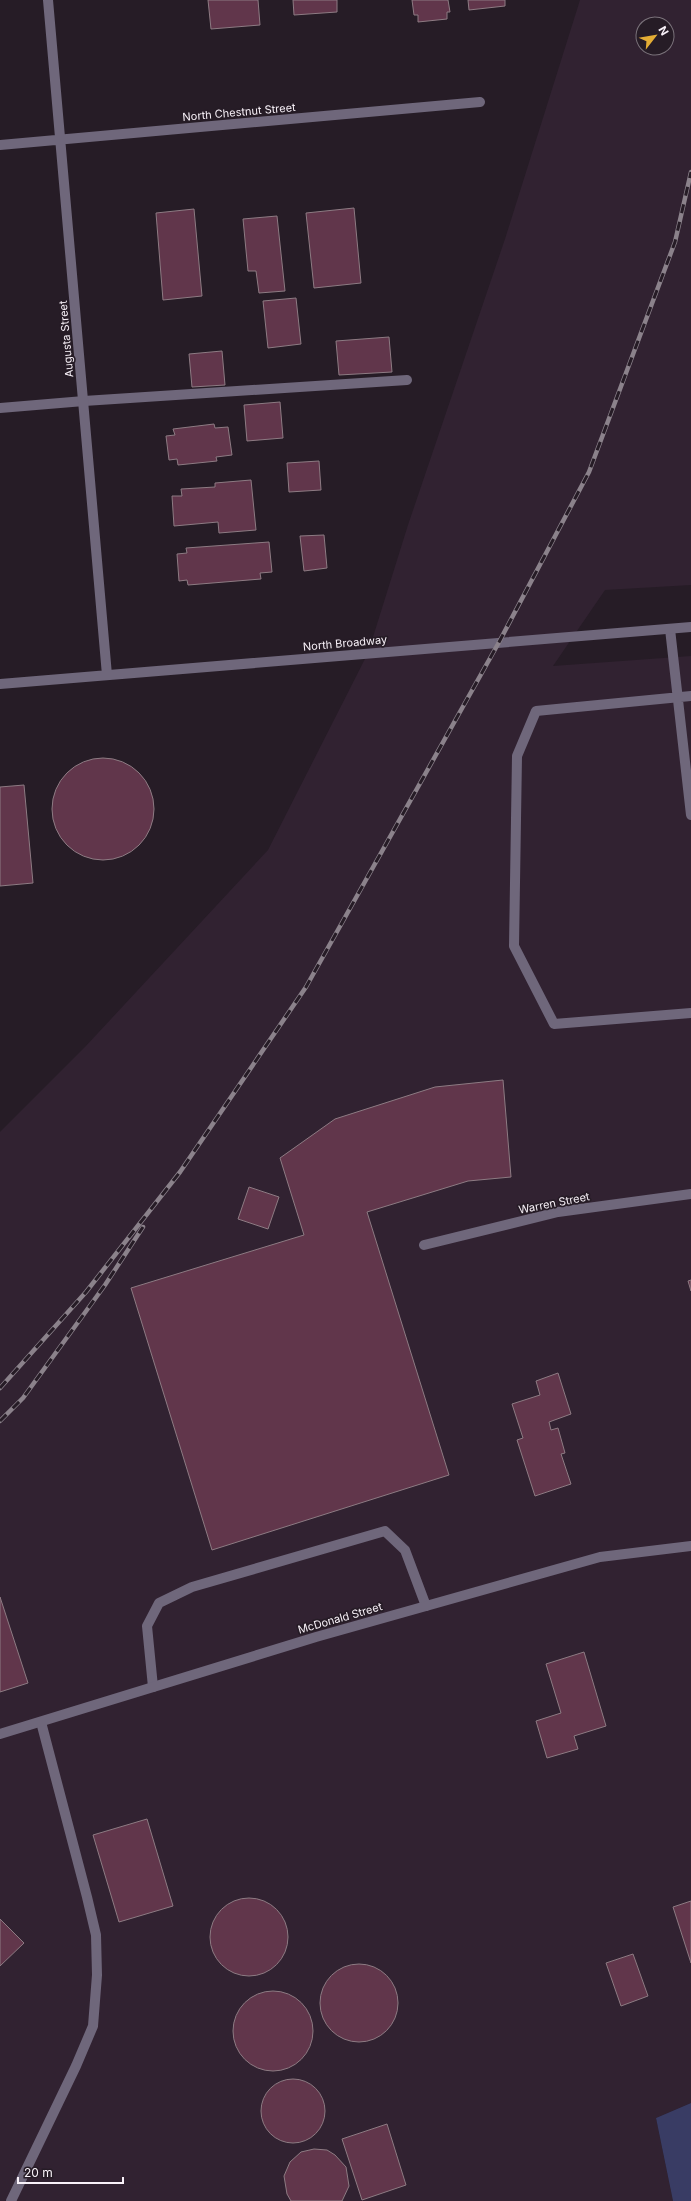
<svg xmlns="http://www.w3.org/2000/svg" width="691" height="2201" font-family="Inter,sans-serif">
<rect width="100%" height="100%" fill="#261c26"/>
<!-- built -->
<path fill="#312231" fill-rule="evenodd" d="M 580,0 L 691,0 L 691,585 L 605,590 L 553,666 L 691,656 L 691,2103 L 656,2118 L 673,2201 L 0,2201 L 0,1132 L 85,1047 L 268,850 L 368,653 L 408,525 L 505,239 ZM 643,24 L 667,24 L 667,48 L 643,48 Z"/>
<!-- water -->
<path fill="#393c64" d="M 691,2103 L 691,2201 L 673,2201 L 656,2118 Z"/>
<!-- building -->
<path fill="#61364b" stroke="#8d7b83" d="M 208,0 L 258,0 L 260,25 L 211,29 Z
M 293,0 L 337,0 L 337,12 L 294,15 Z
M 412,0 L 448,0 L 450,12 L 447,12 L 447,19 L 418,22 L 418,15 L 414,15 Z
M 468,0 L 505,0 L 505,6 L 469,10 Z
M 354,208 L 361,283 L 314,288 L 306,213 Z
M 194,209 L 202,296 L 163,300 L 156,213 Z
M 277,216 L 285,291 L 259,293 L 256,271 L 248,271 L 243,219 Z
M 296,298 L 301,344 L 268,348 L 263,301 Z
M 389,337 L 392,372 L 339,375 L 336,341 Z
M 222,351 L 225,385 L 192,387 L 189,354 Z
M 280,402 L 283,438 L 247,441 L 244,405 Z
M 214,424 L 215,428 L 228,427 L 232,455 L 216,457 L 217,461 L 178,465 L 177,459 L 169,460 L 166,436 L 175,435 L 173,429 Z
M 319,461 L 321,490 L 289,492 L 287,463 Z
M 251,480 L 256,530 L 219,533 L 218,522 L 174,526 L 172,496 L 182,496 L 181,489 L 215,487 L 215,483 Z
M 324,535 L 327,568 L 304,571 L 300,536 Z
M 269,542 L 272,572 L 260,573 L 261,579 L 188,585 L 187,580 L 179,581 L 177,554 L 187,553 L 186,548 Z
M52 809a51 51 0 1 1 102 0a51 51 0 1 1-102 0Z
M 24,785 L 33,883 L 0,886 L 0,787 Z
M 503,1080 L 511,1177 L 468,1181 L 367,1212 L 449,1475 L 212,1550 L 131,1288 L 304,1235 L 280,1158 L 335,1119 L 435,1087 Z
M 249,1187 L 279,1197 L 268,1229 L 238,1219 Z
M 691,1280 L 691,1291 L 688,1281 Z
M 558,1373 L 571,1414 L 549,1422 L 551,1430 L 558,1428 L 565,1453 L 561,1454 L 571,1484 L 535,1496 L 517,1440 L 523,1438 L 512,1404 L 540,1395 L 536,1381 Z
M 0,1597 L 28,1683 L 0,1692 Z
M 584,1652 L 606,1726 L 574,1736 L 578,1749 L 547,1758 L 536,1721 L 561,1713 L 546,1664 Z
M 147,1819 L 173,1906 L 119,1922 L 93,1835 Z
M210 1937a39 39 0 1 1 78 0a39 39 0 1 1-78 0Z
M 691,1901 L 691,1963 L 673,1907 Z
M 0,1919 L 24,1943 L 0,1966 Z
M 633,1954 L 648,1996 L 621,2006 L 606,1963 Z
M320 2003a39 39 0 1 1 78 0a39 39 0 1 1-78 0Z
M233 2031a40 40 0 1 1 80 0a40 40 0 1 1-80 0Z
M261 2111a32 32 0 1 1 64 0a32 32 0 1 1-64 0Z
M 387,2124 L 406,2185 L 362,2200 L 342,2139 Z
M 314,2149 L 327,2150 L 335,2155 L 346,2167 L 349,2186 L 342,2201 L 291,2201 L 287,2194 L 284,2176 L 290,2162 L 301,2152 Z"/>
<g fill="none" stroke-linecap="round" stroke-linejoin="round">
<!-- service -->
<path stroke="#6f677b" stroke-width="10" d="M 0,408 L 84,401 L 407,380
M 670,629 L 691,815
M 691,696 L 536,711 L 517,756 L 514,946 L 554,1024 L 691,1013
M 153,1687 L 147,1626 L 159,1603 L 192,1587 L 385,1531 L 405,1550 L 426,1606
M 11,2201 L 76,2066 L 93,2026 L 97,1975 L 96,1935 L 87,1897 L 41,1722"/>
<!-- minor -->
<path stroke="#6f677b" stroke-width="10" d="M 48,0 L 107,675
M 0,145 L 480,102
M 0,684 L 691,627
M 424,1245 L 558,1212 L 691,1194
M 0,1734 L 316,1637 L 600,1557 L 691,1546"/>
<!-- rail casing -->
<g stroke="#8b828b" stroke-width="4.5">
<path id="rail" d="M 0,1388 L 86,1292 L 180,1172 L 306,987 L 498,644 L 589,472 L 675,242 L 691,172
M 0,1421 L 23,1398 L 105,1285 L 143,1227"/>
</g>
<!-- rail -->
<use href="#rail" stroke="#261c26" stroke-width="3" stroke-dasharray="9" stroke-linecap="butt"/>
</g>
<g text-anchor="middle" stroke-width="3.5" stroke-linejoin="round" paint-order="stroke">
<!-- street labels -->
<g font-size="11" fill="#f9f2f9" stroke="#261c26">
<text transform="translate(239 112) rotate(-5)" y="4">North Chestnut Street</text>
<text transform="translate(66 339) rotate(-95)" y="4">Augusta Street</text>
<text transform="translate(345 643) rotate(-5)" y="4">North Broadway</text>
<text transform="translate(554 1203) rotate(-11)" y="4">Warren Street</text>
<text transform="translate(340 1618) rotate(-16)" y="4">McDonald Street</text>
</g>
</g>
<!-- north arrow -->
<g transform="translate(655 36) rotate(59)"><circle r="19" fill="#261c26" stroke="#7a727a"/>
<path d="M0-3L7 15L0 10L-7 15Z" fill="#e4ad35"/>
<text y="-6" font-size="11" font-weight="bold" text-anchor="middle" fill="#f9f2f9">N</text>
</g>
<!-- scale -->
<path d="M18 2177v6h105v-6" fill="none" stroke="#f9f2f9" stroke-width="2"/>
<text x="24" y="2177" font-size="12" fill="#f9f2f9" stroke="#261c26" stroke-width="3" paint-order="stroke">20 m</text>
</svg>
